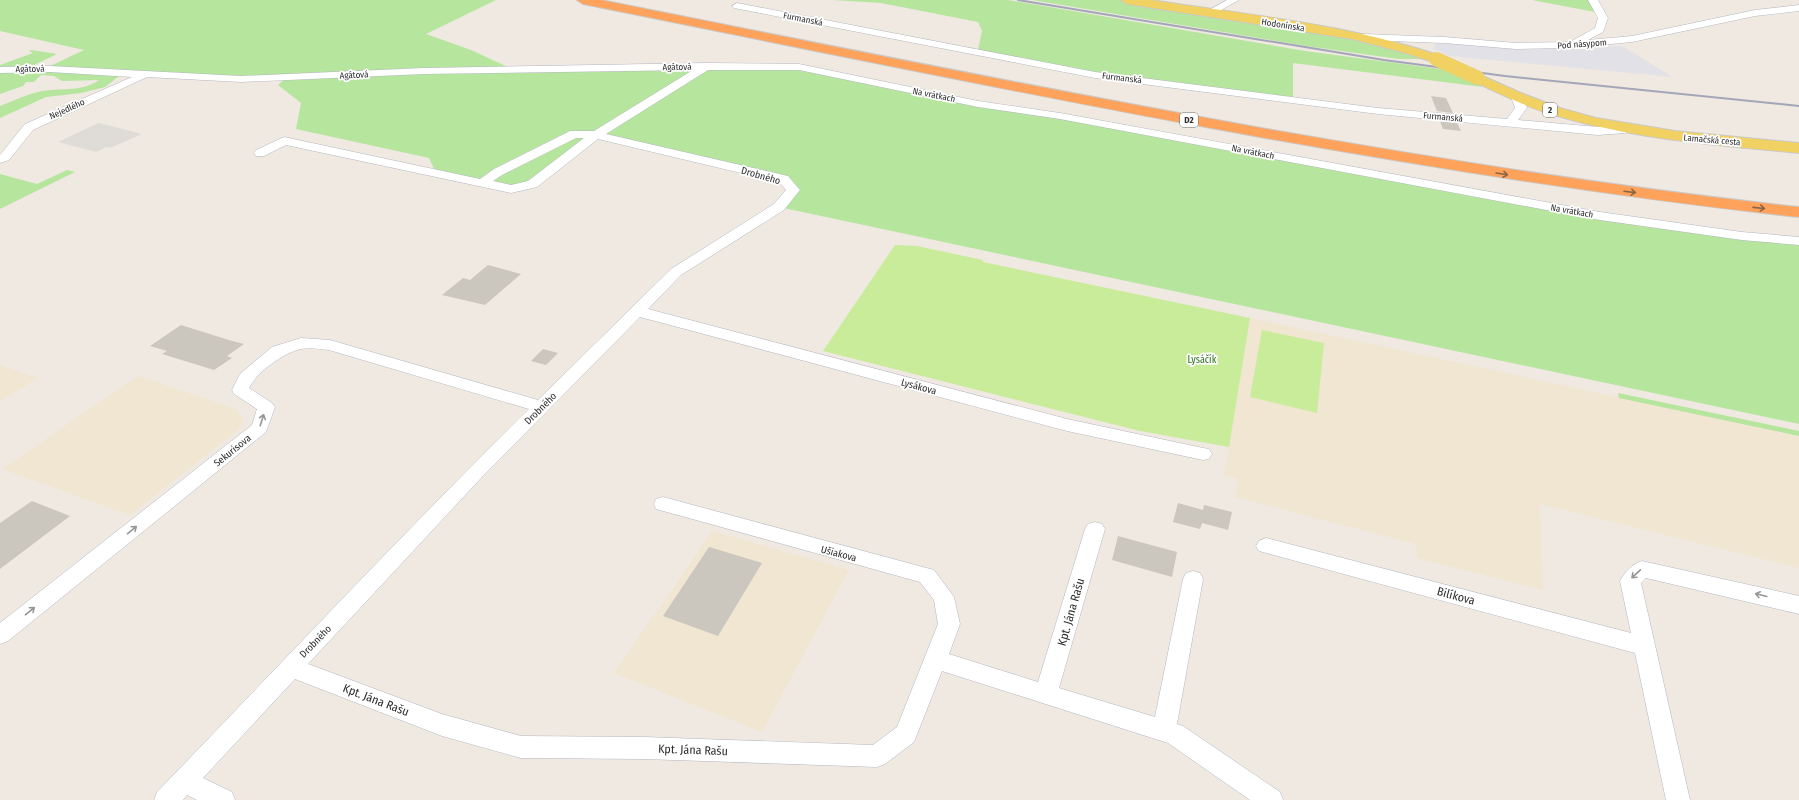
<svg xmlns="http://www.w3.org/2000/svg" width="1799" height="800" font-family="'Fira Sans Condensed',sans-serif">
<rect width="100%" height="100%" fill="#efe9e1"/>
<!-- industrial -->
<path fill="#e3e1e8" d="M 1441,43 L 1526,50 L 1622,46 L 1673,77 L 1449,56 L 1433,49 L 1435,44 Z"/>
<!-- education -->
<path fill="#f0e6d1" d="M 1250,318 L 1799,436 L 1799,568 L 1540,504 L 1543,590 L 1417,558 L 1416,544 L 1235,497 L 1239,479 L 1224,475 Z
M 0,365 L 37,378 L 0,402 Z
M 138,376 L 236,409 L 243,420 L 238,430 L 130,515 L 2,469 Z
M 712,531 L 849,570 L 762,732 L 614,673 Z"/>
<!-- green -->
<path fill="#b6e59e" d="M 0,0 L 496,0 L 426,34 L 471,50 L 512,69 L 799,67 L 978,104 L 1600,216 L 1799,241 L 1799,424 L 779,207 L 793,190 L 783,179 L 596,135 L 532,184 L 511,189 L 436,173 L 429,158 L 296,129 L 301,103 L 278,85 L 285,79 L 44,69 L 84,50 L 0,31 Z
M 833,0 L 1008,0 L 1305,51 L 1448,70 L 1483,87 L 1293,63 L 1293,98 L 1096,73 L 978,50 L 982,31 L 978,22 L 881,3 Z
M 1032,0 L 1127,0 L 1342,34 L 1422,59 L 1398,59 L 1306,46 Z
M 1532,0 L 1593,0 L 1600,13 Z
M 32,50 L 57,54 L 32,66 L 0,68 L 0,65 L 33,53 L 29,51 Z
M 0,72 L 53,72 L 119,76 L 105,87 L 81,93 L 46,97 L 0,118 L 0,106 C 13,101 25,95 38,92 C 59,87 81,93 99,80 L 62,81 L 54,76 L 41,75 L 34,82 L 26,82 L 23,86 L 0,94 Z
M 67,170 L 75,172 L 0,209 L 0,174 L 37,184 Z
M 1618,393 L 1799,431 L 1799,436 L 1619,398 Z"/>
<!-- pitch -->
<path fill="#c9ec9a" d="M 895,245 L 917,246 L 983,260 L 983,262 L 1250,318 L 1229,447 L 1140,431 L 823,351 Z
M 1262,330 L 1324,343 L 1317,413 L 1250,397 Z"/>
<!-- plaza -->
<path fill="#dfdcd8" d="M 98,123 L 103,124 L 142,134 L 110,148 L 106,147 L 96,152 L 58,142 Z"/>
<!-- building -->
<path fill="#cbc7bf" d="M 1431,96 L 1446,98 L 1453,113 L 1437,111 Z
M 1440,121 L 1457,123 L 1461,131 L 1443,129 Z
M 488,265 L 521,274 L 485,305 L 442,295 L 463,278 L 470,280 Z
M 181,325 L 229,340 L 244,344 L 227,356 L 232,358 L 214,370 L 162,354 L 167,351 L 150,346 Z
M 543,349 L 558,353 L 546,365 L 531,361 Z
M 32,501 L 70,516 L 0,569 L 0,523 Z
M 1178,503 L 1203,510 L 1204,505 L 1232,512 L 1228,530 L 1202,523 L 1200,529 L 1173,522 Z
M 1118,536 L 1177,552 L 1172,577 L 1112,560 Z
M 709,547 L 762,563 L 718,636 L 663,616 Z"/>
<g fill="none" stroke-linecap="round" stroke-linejoin="round">
<!-- street casing -->
<g stroke="#b4b7c1" stroke-width="1">
<path id="street" d="M 1227,0 L 1239,0 L 1212,15 L 1206,15 L 1204,13 Z
M 1588,0 L 1598,0 L 1608,18 L 1603,32 L 1588,40 L 1632,36 L 1755,10 L 1799,5 L 1799,11 L 1755,16 L 1632,42 L 1570,48 L 1516,49 L 1444,43 L 1363,40 L 1358,37 L 1363,34 L 1444,37 L 1516,43 L 1570,42 L 1595,28 L 1598,18 Z
M 737,3 L 1095,72 L 1378,108 L 1507,119 L 1515,108 L 1511,97 L 1517,94 L 1523,97 L 1527,108 L 1518,120 L 1598,127 L 1625,125 L 1631,129 L 1625,133 L 1598,135 L 1378,114 L 1095,78 L 734,8 L 732,6 Z
M 707,63 L 799,64 L 978,101 L 1060,113 L 1600,212 L 1742,232 L 1799,237 L 1799,245 L 1742,240 L 1600,220 L 1060,119 L 978,107 L 799,70 L 708,70 L 606,134 L 788,176 L 800,190 L 784,210 L 681,275 L 648,309 L 1067,419 L 1203,448 L 1209,449 L 1212,454 L 1209,459 L 1203,460 L 1067,431 L 640,317 L 482,477 L 308,664 L 442,714 L 521,736 L 644,737 L 873,745 L 897,727 L 938,624 L 934,600 L 920,582 L 656,509 L 654,504 L 656,499 L 663,497 L 934,570 L 954,597 L 960,624 L 949,654 L 1038,682 L 1085,529 L 1088,524 L 1095,522 L 1102,524 L 1105,529 L 1059,688 L 1155,717 L 1183,579 L 1186,573 L 1193,571 L 1200,573 L 1203,579 L 1177,724 L 1183,726 L 1280,792 L 1283,800 L 1250,800 L 1168,743 L 942,671 L 914,742 L 885,764 L 877,767 L 644,759 L 521,758 L 442,736 L 295,679 L 203,778 L 232,792 L 235,800 L 197,800 L 187,795 L 183,800 L 154,800 L 157,792 C 281,664 402,534 529,409 L 329,350 C 320,349 309,347 301,349 C 283,353 257,372 249,388 L 272,403 L 275,407 L 266,432 L 8,641 L 0,644 L 0,623 L 252,425 L 257,409 L 234,394 L 232,390 L 240,374 L 272,347 L 301,338 L 330,340 L 538,400 L 671,269 L 774,204 L 786,190 L 779,182 L 598,139 L 537,187 L 511,193 L 286,145 L 264,156 L 256,156 L 254,153 L 256,150 L 284,137 L 480,179 L 494,169 L 570,131 L 594,131 L 693,70 L 424,74 L 241,82 L 147,77 L 33,130 L 9,160 L 0,163 L 0,155 L 25,124 L 132,77 L 50,72 L 0,73 L 0,67 L 50,66 L 241,76 L 424,68 ZM 576,138 L 584,138 L 528,181 L 511,185 L 493,181 L 502,175 Z
M 1266,538 L 1631,633 L 1620,581 C 1625,572 1632,564 1642,561 L 1799,596 L 1799,614 L 1646,578 L 1641,583 L 1690,800 L 1666,800 L 1635,653 L 1259,551 L 1256,546 L 1259,541 Z"/>
</g>
<!-- primary casing -->
<g stroke="#c9c9c9" stroke-width="2">
<path id="primary" d="M 1121,0 L 1151,0 C 1248,15 1347,24 1441,56 L 1443,59 L 1441,62 L 1436,63 L 1402,52 L 1352,39 L 1127,4 Z
M 1478,74 L 1521,93 L 1560,108 L 1596,118 L 1675,131 L 1799,143 L 1799,153 C 1715,145 1632,139 1551,114 C 1524,106 1498,93 1473,81 L 1471,78 L 1473,75 Z"/>
</g>
<!-- highway casing -->
<g stroke="#c9c9c9" stroke-width="2">
<path id="highway" d="M 577,0 L 601,0 C 999,79 1396,163 1799,207 L 1799,217 C 1389,172 987,85 583,4 Z"/>
</g>
<!-- street -->
<use href="#street" fill="#fff" fill-rule="evenodd"/>
<!-- primary -->
<use href="#primary" fill="#f2d163" fill-rule="evenodd"/>
<!-- highway -->
<use href="#highway" fill="#ffa35c" fill-rule="evenodd"/>
<!-- rail -->
<path stroke="#a3a6b8" stroke-width="2" d="M 1018,0 L 1384,60 L 1505,76 L 1799,106"/>
<!-- primary-bridge casing -->
<g stroke="#c9c9c9" stroke-width="14" stroke-linecap="butt">
<path id="primary-bridge" d="M 1436,59 L 1478,78"/>
</g>
<!-- primary-bridge -->
<use href="#primary-bridge" stroke="#f2d163" stroke-width="14"/>
</g>
<!-- one-way arrows -->
<defs><path id="oneway-shaft" d="M-6 0H5M1.5-3L5.5 0L1.5 3" fill="none" stroke-width="1.6" stroke-linecap="round" stroke-linejoin="round"/></defs>
<g stroke="#8c6343">
<use href="#oneway-shaft" transform="translate(1502 174) rotate(9)"/>
<use href="#oneway-shaft" transform="translate(1630 192) rotate(7)"/>
<use href="#oneway-shaft" transform="translate(1759 208) rotate(6)"/>
</g>
<g stroke="#969696">
<use href="#oneway-shaft" transform="translate(262 420) rotate(-73)"/>
<use href="#oneway-shaft" transform="translate(132 530) rotate(-39)"/>
<use href="#oneway-shaft" transform="translate(1636 574) rotate(137)"/>
<use href="#oneway-shaft" transform="translate(1761 595) rotate(-166)"/>
<use href="#oneway-shaft" transform="translate(30 611) rotate(-39)"/>
</g>
<g text-anchor="middle" stroke-width="3.5" stroke-linejoin="round" paint-order="stroke">
<!-- far-street labels -->
<g font-size="9" fill="#2e2e2e" stroke="#fff">
<text transform="translate(803 19) rotate(11)" y="3">Furmanská</text>
<text transform="translate(1283 25) rotate(9)" y="3">Hodonínska</text>
<text transform="translate(1582 44) rotate(-4)" y="3">Pod násypom</text>
<text transform="translate(677 67) rotate(-1)" y="3">Agátová</text>
<text transform="translate(30 69) rotate(-1)" y="3">Agátová</text>
<text transform="translate(354 75) rotate(-3)" y="3">Agátová</text>
<text transform="translate(1122 78) rotate(7)" y="3">Furmanská</text>
<text transform="translate(934 95) rotate(11)" y="3">Na vrátkach</text>
<text transform="translate(67 109) rotate(-24)" y="3">Nejedlého</text>
<text transform="translate(1443 117) rotate(5)" y="3">Furmanská</text>
<text transform="translate(1712 140) rotate(5)" y="3">Lamačská cesta</text>
<text transform="translate(1253 152) rotate(11)" y="3">Na vrátkach</text>
<text transform="translate(1572 211) rotate(10)" y="3">Na vrátkach</text>
</g>
<!-- shield labels -->
<g fill="#fff" stroke="#6d6d6d" stroke-width="1">
<rect x="1543" y="103" width="14" height="14" rx="3"/>
<rect x="1180" y="113" width="18" height="14" rx="3"/>
</g>
<g font-size="9" font-weight="bold" fill="#2e2e2e">
<text x="1550" y="113">2</text>
<text x="1189" y="123">D2</text>
</g>
<!-- street labels -->
<g font-size="10" fill="#2e2e2e" stroke="#fff">
<text transform="translate(761 175) rotate(16)" y="4">Drobného</text>
<text transform="translate(919 386) rotate(15)" y="4">Lysákova</text>
<text transform="translate(540 408) rotate(-45)" y="4">Drobného</text>
<text transform="translate(232 450) rotate(-39)" y="4">Sekurisova</text>
<text transform="translate(839 553) rotate(15)" y="4">Ušiakova</text>
<text transform="translate(315 641) rotate(-46)" y="4">Drobného</text>
</g>
<!-- park labels -->
<g font-size="10" fill="#2c6e1b" stroke="#fff">
<text x="1202" y="363">Lysáčík</text>
</g>
<!-- near-street labels -->
<g font-size="12" fill="#2e2e2e" stroke="#fff">
<text transform="translate(1456 596) rotate(15)" y="4">Bilíkova</text>
<text transform="translate(1071 612) rotate(-74)" y="4">Kpt. Jána Rašu</text>
<text transform="translate(376 700) rotate(21)" y="4">Kpt. Jána Rašu</text>
<text transform="translate(693 750) rotate(2)" y="4">Kpt. Jána Rašu</text>
</g>
</g>
</svg>
